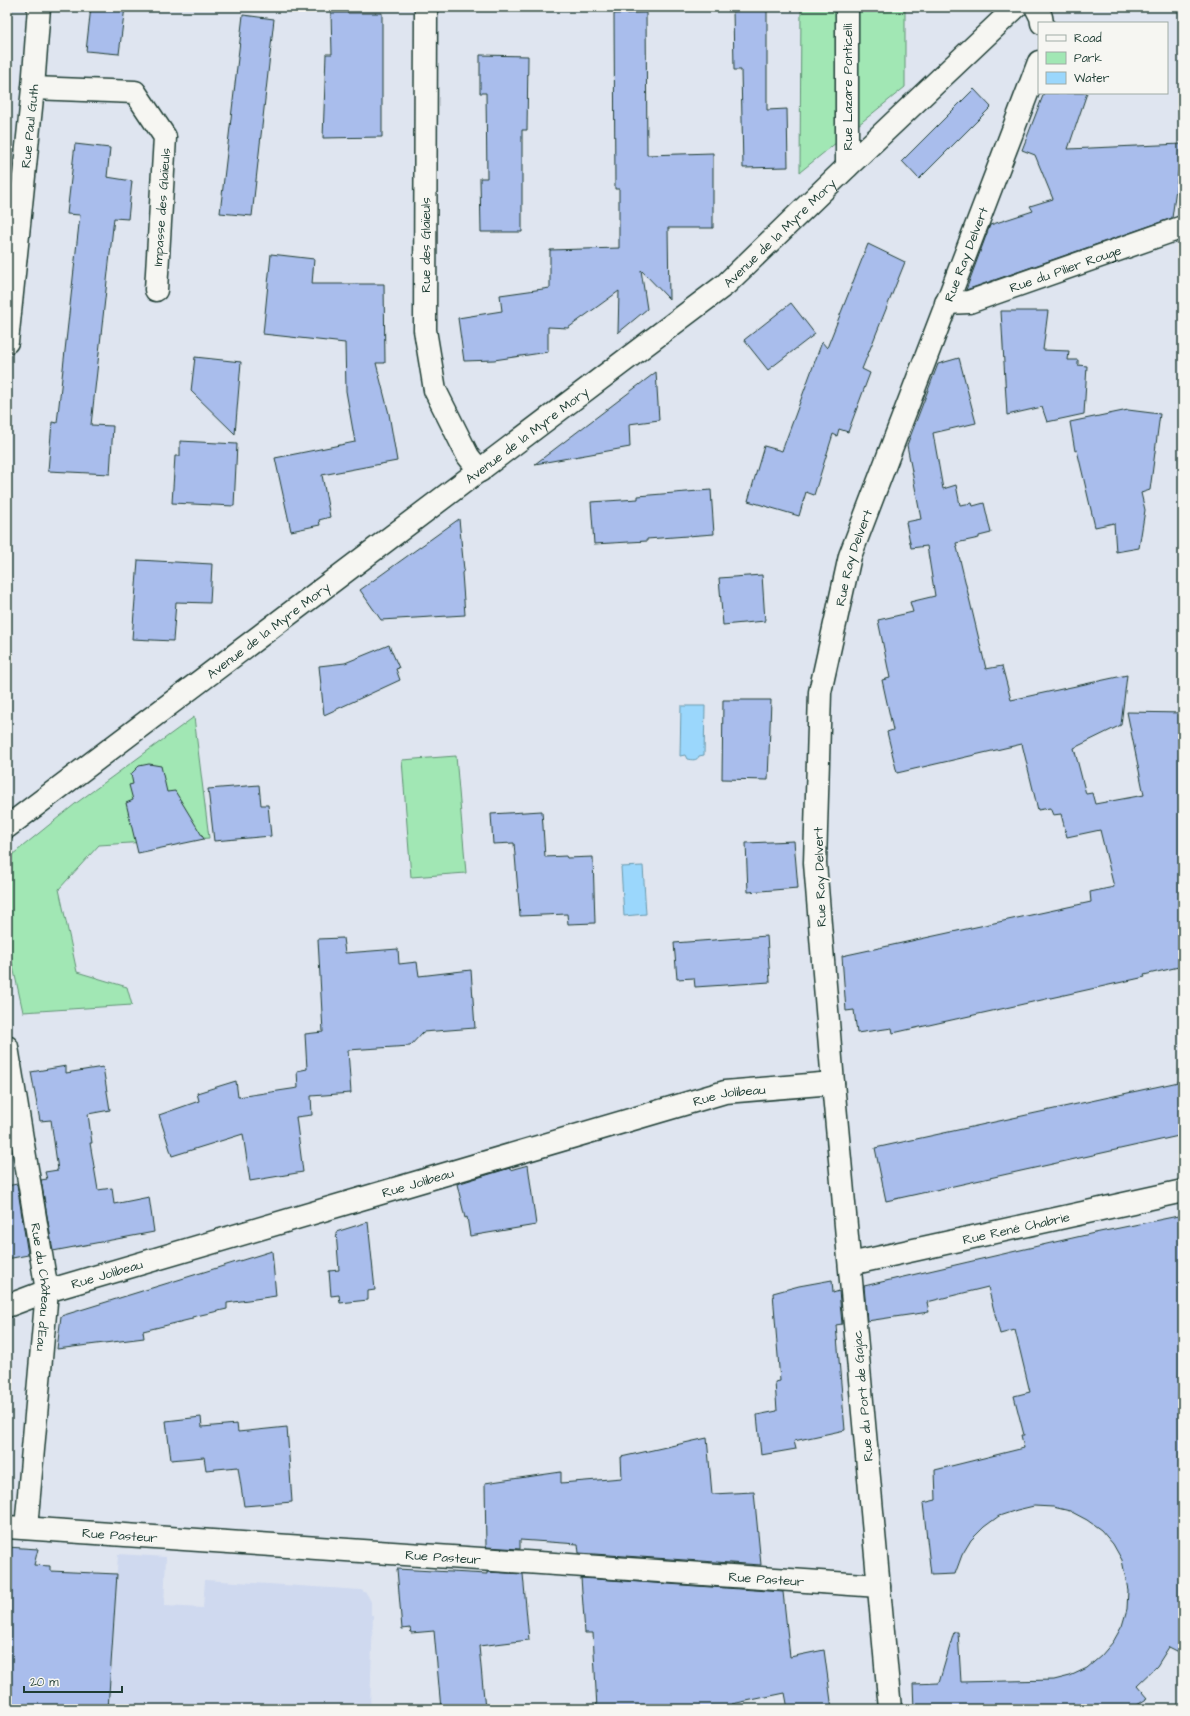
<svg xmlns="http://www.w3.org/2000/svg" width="1190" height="1716" font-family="'Architects Daughter',sans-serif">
<rect width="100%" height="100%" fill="#dfe5f0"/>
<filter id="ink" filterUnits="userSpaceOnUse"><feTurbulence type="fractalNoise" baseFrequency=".025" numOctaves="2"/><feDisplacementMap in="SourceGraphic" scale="8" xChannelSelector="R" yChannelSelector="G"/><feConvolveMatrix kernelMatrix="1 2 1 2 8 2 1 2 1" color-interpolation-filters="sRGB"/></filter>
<g filter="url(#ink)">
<!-- built -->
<path fill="#cfd9ef" d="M 118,1554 L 166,1557 L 164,1606 L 203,1608 L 205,1580 L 361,1590 L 367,1594 L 371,1602 L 371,1615 L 373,1615 L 370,1709 L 108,1709 Z"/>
<!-- green -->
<path fill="#a1e7b4" stroke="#609274" d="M 801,7 L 905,7 L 905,87 L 800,172 Z
M 194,717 L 209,838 L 99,845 L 59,889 L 77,972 L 127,987 L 132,1005 L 23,1012 L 7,939 L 7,859 L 75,804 Z
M 456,756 L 466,873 L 411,877 L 402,760 Z"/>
<!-- water -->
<path fill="#9bd7fc" stroke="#6999ac" d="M 681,706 L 705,706 L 704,755 L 699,756 C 697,761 692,760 687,759 L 685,755 L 680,756 Z
M 643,866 L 646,914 L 624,916 L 621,867 Z"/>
<!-- building -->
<path fill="#a9bdec" stroke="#1f3d34" d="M 91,7 L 125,7 L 119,54 L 86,51 Z
M 733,7 L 767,7 L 767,110 L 787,109 L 788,167 L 743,168 L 741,70 L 734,70 Z
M 331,13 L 382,13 L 382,137 L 323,138 L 326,54 L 332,54 Z
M 646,13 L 647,155 L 713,153 L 713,228 L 668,228 L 669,299 L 641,270 L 647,309 L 618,333 L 619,291 L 568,328 L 548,327 L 548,352 L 494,360 L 464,361 L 458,318 L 502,311 L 500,295 L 550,288 L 550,250 L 619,248 L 619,189 L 615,189 L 614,14 Z
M 243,15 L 274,19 L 252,216 L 220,213 Z
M 480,55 L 528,56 L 527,130 L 522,130 L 522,232 L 481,232 L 480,178 L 487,178 L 486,93 L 480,93 Z
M 974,89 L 991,107 L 919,179 L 902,161 Z
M 1044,93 L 1087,93 L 1068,149 L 1182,144 L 1172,218 L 966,290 L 990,225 L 1033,211 L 1030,206 L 1053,199 L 1035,155 L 1022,150 Z
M 75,144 L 110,148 L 107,177 L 132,181 L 128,219 L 114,218 L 91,425 L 113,426 L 110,474 L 48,471 L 52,422 L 57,423 L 80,215 L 67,214 Z
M 868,244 L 905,262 L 862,369 L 870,373 L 848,432 L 839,429 L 837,436 L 833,434 L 814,495 L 806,492 L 799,516 L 748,501 L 764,446 L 782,451 L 822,342 L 827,348 Z
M 271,254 L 314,259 L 312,284 L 384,284 L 385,363 L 376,363 L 389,414 L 397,461 L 322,475 L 330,517 L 319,520 L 320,525 L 291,531 L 275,458 L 355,442 L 346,391 L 345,343 L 263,334 Z
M 791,303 L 815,334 L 768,370 L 744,340 Z
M 1001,311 L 1048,311 L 1043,350 L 1069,351 L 1068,360 L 1078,360 L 1078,365 L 1087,366 L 1084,414 L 1047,422 L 1042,407 L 1007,415 Z
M 195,357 L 241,362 L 235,434 L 191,391 Z
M 959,358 L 976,423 L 933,433 L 943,489 L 956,485 L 960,505 L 972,503 L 973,506 L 984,503 L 991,533 L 979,536 L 979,538 L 956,543 L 986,669 L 1002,666 L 1011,700 L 1127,675 L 1121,725 L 1074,748 L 1086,794 L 1092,793 L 1095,804 L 1144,795 L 1127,712 L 1183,713 L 1183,966 L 1144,975 L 1145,977 L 893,1033 L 892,1028 L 857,1033 L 854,1010 L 846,1011 L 842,956 L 1091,902 L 1090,892 L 1114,887 L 1100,830 L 1067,837 L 1061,814 L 1053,815 L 1050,808 L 1038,810 L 1022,744 L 897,773 L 887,732 L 893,730 L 882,680 L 890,678 L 878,620 L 913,612 L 910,602 L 935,596 L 927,546 L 911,548 L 906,522 L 921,519 L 907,445 L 938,364 Z
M 656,372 L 659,420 L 629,424 L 630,447 L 535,464 Z
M 1128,410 L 1160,414 L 1150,490 L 1141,493 L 1145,510 L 1139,548 L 1116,552 L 1114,523 L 1095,527 L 1077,450 L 1075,451 L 1070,422 Z
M 180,441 L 237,444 L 234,506 L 172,503 L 175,456 L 180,456 Z
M 711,490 L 714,534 L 647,539 L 647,541 L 594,544 L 591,502 L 638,499 L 638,496 Z
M 459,519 L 464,570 L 462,573 L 465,615 L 381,620 L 360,590 Z
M 138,560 L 212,564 L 210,603 L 176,602 L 173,641 L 132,639 Z
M 762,575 L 765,621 L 723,625 L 719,578 Z
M 389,645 L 399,668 L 396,669 L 400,680 L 324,715 L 319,666 L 345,663 Z
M 723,700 L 771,700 L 768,780 L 722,779 Z
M 149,764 L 161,766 L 167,792 L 175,791 L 204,839 L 138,853 L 126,803 L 133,800 L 129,785 L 133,784 L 131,774 L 139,766 Z
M 259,785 L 261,805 L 268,805 L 271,836 L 214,841 L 208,789 Z
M 542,811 L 545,857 L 566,856 L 567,858 L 593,857 L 595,923 L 568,924 L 567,914 L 520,916 L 514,843 L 493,844 L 491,814 Z
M 794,841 L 798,888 L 748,892 L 746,843 Z
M 767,936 L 770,982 L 695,987 L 694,978 L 677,979 L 674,943 Z
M 343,938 L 345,953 L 398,949 L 399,964 L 417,962 L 419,976 L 471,970 L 475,1028 L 423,1032 L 410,1046 L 348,1050 L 351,1093 L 311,1096 L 312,1115 L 296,1117 L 303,1172 L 250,1181 L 243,1134 L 172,1156 L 159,1115 L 199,1101 L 197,1093 L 236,1081 L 238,1097 L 298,1088 L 297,1071 L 307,1069 L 305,1034 L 323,1032 L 318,939 Z
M 66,1066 L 66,1073 L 103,1067 L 110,1110 L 88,1114 L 92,1143 L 90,1143 L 98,1190 L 112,1188 L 114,1204 L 149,1197 L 154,1232 L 53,1251 L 41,1180 L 47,1179 L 45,1172 L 58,1170 L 51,1120 L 40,1121 L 31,1072 Z
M 1183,1081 L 1183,1135 L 886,1201 L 875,1148 Z
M 528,1165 L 536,1225 L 470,1236 L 467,1217 L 465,1218 L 457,1184 L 510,1168 L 510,1170 Z
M 17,1184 L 28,1255 L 7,1259 L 7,1186 Z
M 1183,1215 L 1183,1654 L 1169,1647 L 1157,1666 L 1137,1685 L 1148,1698 L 1131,1709 L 914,1709 L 913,1684 L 939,1683 L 954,1632 L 958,1632 L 961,1682 L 1054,1680 L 1070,1676 L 1087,1668 L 1101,1656 L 1113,1642 L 1122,1626 L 1127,1609 L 1128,1590 L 1122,1560 L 1113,1544 L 1101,1530 L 1087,1520 L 1070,1511 L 1053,1507 L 1034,1506 L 1017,1510 L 999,1516 L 984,1527 L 971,1540 L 962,1555 L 955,1574 L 931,1575 L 923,1503 L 936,1500 L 935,1470 L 1024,1448 L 1021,1435 L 1024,1435 L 1014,1396 L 1030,1392 L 1015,1330 L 1000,1334 L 988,1287 L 927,1302 L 929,1312 L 867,1321 L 864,1286 L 1090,1234 Z
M 368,1222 L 375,1290 L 368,1291 L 368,1300 L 340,1303 L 339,1295 L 331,1296 L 329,1271 L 339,1270 L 336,1232 Z
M 272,1251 L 276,1296 L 227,1303 L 227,1309 L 192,1317 L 192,1319 L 143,1331 L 144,1338 L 57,1349 L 61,1316 Z
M 832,1280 L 833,1293 L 839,1291 L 842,1324 L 836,1325 L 845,1430 L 794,1441 L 796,1449 L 761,1455 L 757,1415 L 777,1411 L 775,1382 L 780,1381 L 773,1293 L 799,1286 Z
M 201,1417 L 202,1427 L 237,1424 L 238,1432 L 287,1427 L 292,1502 L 244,1506 L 238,1467 L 206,1470 L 204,1457 L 171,1460 L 166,1421 Z
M 707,1438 L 712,1494 L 754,1492 L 761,1565 L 579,1553 L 578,1544 L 520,1540 L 520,1549 L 486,1547 L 485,1483 L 561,1472 L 561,1483 L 622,1478 L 621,1457 Z
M 7,1547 L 38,1549 L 34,1565 L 50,1566 L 50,1571 L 117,1574 L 108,1709 L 7,1709 Z
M 397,1569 L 487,1574 L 487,1572 L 523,1574 L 529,1640 L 479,1646 L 485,1709 L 441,1709 L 434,1631 L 411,1633 L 410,1628 L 402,1629 Z
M 581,1578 L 783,1592 L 790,1657 L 824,1650 L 832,1709 L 788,1709 L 785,1693 L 732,1704 L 732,1709 L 597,1709 L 593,1633 L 585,1633 Z"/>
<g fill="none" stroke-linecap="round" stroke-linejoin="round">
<!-- minor casing -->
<g stroke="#1f3d34" stroke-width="25">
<g id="minor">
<path d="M 426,7 L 425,330 L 435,390 L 468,456 L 480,471"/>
<path d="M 1036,7 L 1041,17 L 1042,23"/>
<path d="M 33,88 L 135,92 L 165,137 L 156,290"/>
<path d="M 847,167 L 847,7"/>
<path id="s1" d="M 946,303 L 969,302 L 1183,227"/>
<path id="s2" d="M 7,342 L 33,88 L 39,7"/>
<path id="s3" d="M 7,1047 L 47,1291 L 26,1528"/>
<path id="s4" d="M 850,1264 L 1183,1191"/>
<path id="s5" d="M 7,1306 L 47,1291 L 725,1092 L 833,1083"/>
<path id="s6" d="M 7,1527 L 879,1586"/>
<path id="s7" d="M 890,1709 L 833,1083 L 815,863 L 820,692 L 850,556 L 1039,62"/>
</g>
</g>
<!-- tertiary casing -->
<g stroke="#1f3d34" stroke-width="25">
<g id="tertiary">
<path id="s8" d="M 7,827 L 726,284 L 847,167 L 1016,7"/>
</g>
</g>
<!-- minor -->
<use href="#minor" stroke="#f6f6f2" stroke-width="22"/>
<!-- tertiary -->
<use href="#tertiary" stroke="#f6f6f2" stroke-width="22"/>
</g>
</g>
<g text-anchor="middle" stroke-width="4" stroke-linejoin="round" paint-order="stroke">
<!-- street labels -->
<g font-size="13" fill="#1f3d34" stroke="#f6f6f2">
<text transform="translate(847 87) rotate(-90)" y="5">Rue Lazare Ponticelli</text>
<text dy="5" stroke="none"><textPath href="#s2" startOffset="217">Rue Paul Guth</textPath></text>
<text transform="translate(161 207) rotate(-86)" y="5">Impasse des Glaïeuls</text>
<text dy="5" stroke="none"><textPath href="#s8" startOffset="975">Avenue de la Myre Mory</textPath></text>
<text transform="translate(425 245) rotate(-90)" y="5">Rue des Glaïeuls</text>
<text dy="5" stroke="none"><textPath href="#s7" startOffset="1483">Rue Ray Delvert</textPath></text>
<text dy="5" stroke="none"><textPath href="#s1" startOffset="125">Rue du Pilier Rouge</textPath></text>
<text dy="5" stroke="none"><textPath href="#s8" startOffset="651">Avenue de la Myre Mory</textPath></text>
<text dy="5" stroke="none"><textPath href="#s7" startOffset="1159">Rue Ray Delvert</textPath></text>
<text dy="5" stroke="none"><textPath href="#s8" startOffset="327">Avenue de la Myre Mory</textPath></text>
<text transform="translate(819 877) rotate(-92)" y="5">Rue Ray Delvert</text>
<text dy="5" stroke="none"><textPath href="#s5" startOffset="753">Rue Jolibeau</textPath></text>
<text dy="5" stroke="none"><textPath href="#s5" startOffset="429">Rue Jolibeau</textPath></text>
<text dy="5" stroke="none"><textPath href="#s4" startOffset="170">Rue René Chabrie</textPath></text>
<text dy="5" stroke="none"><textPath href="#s5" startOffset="105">Rue Jolibeau</textPath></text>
<text dy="5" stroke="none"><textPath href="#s3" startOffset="243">Rue du Château d'Eau</textPath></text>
<text transform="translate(862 1396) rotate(-95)" y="5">Rue du Port de Gajac</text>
<text dy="5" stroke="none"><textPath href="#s6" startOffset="113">Rue Pasteur</textPath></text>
<text dy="5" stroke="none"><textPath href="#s6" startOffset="437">Rue Pasteur</textPath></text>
<text dy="5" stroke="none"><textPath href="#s6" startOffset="761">Rue Pasteur</textPath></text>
</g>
</g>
<!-- margin -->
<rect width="1190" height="1716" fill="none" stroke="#f6f6f2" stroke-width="24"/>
<rect x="12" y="12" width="1166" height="1692" fill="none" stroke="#1f3d34" stroke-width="1.5" filter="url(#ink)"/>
<!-- legend -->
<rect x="1038" y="22" width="130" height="72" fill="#f6f6f2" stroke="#a0aca6"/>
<rect x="1046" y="35" width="20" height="6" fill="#f6f6f2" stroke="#a0aca6"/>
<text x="1074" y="42" font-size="12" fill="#1f3d34">Road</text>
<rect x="1046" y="52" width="20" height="12" fill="#a1e7b4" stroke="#a0aca6"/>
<text x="1074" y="62" font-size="12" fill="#1f3d34">Park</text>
<rect x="1046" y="72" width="20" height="12" fill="#9bd7fc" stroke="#a0aca6"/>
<text x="1074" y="82" font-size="12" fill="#1f3d34">Water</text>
<!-- scale -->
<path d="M24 1686v6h98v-6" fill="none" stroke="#1f3d34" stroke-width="2"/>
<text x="30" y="1686" font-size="12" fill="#1f3d34" stroke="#f6f6f2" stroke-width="3" paint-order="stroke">20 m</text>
</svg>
